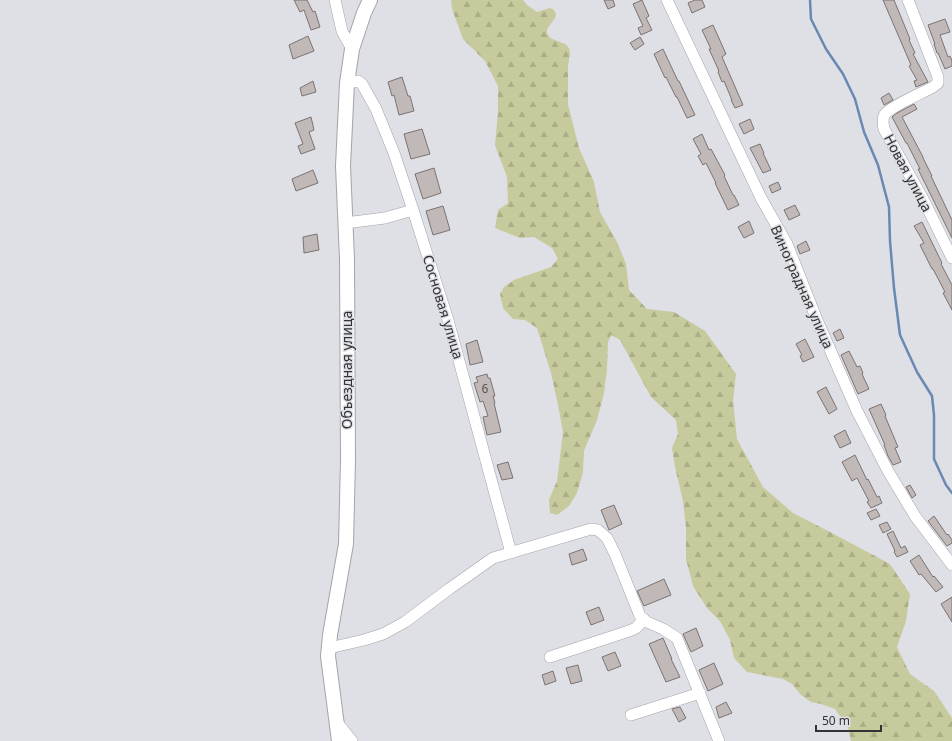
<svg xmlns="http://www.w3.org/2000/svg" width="952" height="741" font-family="'Noto Sans',sans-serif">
<defs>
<pattern id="forest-firs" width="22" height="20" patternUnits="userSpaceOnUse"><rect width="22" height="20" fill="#c7ca9c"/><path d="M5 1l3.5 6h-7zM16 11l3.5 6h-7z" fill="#abae87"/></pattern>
</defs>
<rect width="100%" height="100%" fill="#dfe0e6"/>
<!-- forest -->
<path fill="url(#forest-firs)" d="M 451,0 L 523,0 L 527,5 L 537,12 L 550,8 L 554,10 L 556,14 L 555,18 L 547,29 L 547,33 L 550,38 L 565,44 L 569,48 L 570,53 L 568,67 L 568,104 L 579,148 L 594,182 L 600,212 L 617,242 L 626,264 L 629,290 L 647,309 L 674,312 L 705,331 L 736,374 L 733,401 L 737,439 L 763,487 L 793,513 L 830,532 L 890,564 L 910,594 L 906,621 L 897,647 L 910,674 L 934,691 L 952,718 L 952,741 L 851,741 L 848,727 L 835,709 L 821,704 L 811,702 L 801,695 L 792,684 L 783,679 L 747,672 L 734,658 L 730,640 L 720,621 L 707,608 L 693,586 L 686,559 L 686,528 L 683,501 L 675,467 L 672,448 L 678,434 L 676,420 L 651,397 L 620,340 L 611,335 L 608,342 L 607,370 L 604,393 L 597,420 L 584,451 L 583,472 L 577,493 L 569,506 L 557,515 L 550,513 L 549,500 L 557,481 L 563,432 L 558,405 L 551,373 L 537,328 L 525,320 L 513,319 L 503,308 L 500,294 L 504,287 L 514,280 L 551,267 L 558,259 L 552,248 L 534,237 L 520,238 L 495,228 L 498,210 L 508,203 L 507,177 L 495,145 L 498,112 L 498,86 L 485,61 L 463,39 L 452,9 Z"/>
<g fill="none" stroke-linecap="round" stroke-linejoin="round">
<!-- stream -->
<path stroke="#6989b2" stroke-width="2.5" d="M 810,0 L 811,19 L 826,49 L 843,74 L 855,99 L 864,132 L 878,165 L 889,207 L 890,241 L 894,288 L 900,335 L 917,372 L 932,396 L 934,415 L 934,459 L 946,485 L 952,493"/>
</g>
<!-- building -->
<path fill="#c1b9b8" stroke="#7a7372" d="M 294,0 L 307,0 L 313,12 L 315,11 L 320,27 L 311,30 L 304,10 L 300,12 Z
M 604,0 L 613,0 L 615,6 L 608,9 Z
M 642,0 L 649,16 L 646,18 L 652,30 L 641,35 L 638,28 L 643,26 L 633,4 Z
M 695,0 L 702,0 L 705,7 L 692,13 L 688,3 Z
M 883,0 L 894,0 L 910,39 L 909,40 L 915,53 L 913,54 L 928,82 L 916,87 L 914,81 L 917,80 L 909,66 L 911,65 Z
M 945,19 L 950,32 L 940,35 L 948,57 L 950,56 L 952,61 L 952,66 L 945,69 L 938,53 L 937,53 L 934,44 L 935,44 L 928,25 Z
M 713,25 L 726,54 L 722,57 L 743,105 L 735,108 L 731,100 L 732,100 L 724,81 L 722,82 L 718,72 L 719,71 L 709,49 L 711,49 L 702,30 Z
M 308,36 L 314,51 L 293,59 L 289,45 Z
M 640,37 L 644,44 L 635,50 L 630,43 Z
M 663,49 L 678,81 L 679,81 L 695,115 L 687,118 L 677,97 L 676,97 L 666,77 L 665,78 L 654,54 Z
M 402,77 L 408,96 L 410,96 L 414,111 L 399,115 L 394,95 L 392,96 L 388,82 Z
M 313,81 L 316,92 L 302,96 L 300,88 Z
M 889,93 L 893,100 L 884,105 L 881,98 Z
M 914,104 L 917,109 L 902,117 L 923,157 L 923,158 L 932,176 L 931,176 L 952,220 L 952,238 L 918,169 L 920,169 L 907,143 L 906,143 L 892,117 L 897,113 Z
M 311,117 L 314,130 L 309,132 L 315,149 L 301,154 L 298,146 L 303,144 L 295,123 Z
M 750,119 L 754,129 L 744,134 L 739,124 Z
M 422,129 L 430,154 L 411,159 L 404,134 Z
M 702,134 L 709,150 L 711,149 L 725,175 L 724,176 L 733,195 L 734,195 L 739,205 L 728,210 L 715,183 L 716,183 L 706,163 L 703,165 L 698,156 L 701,154 L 693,139 Z
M 760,144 L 764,153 L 763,153 L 771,170 L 763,173 L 750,148 Z
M 434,168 L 441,193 L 423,199 L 415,174 Z
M 313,170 L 318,183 L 296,191 L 292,179 Z
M 778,182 L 781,189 L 772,193 L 769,186 Z
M 795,205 L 800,215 L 789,220 L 784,210 Z
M 443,206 L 450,230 L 433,235 L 426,211 Z
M 749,221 L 754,233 L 744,238 L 738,227 Z
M 922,222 L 942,263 L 941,264 L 952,285 L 952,310 L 943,293 L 945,292 L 933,269 L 932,269 L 920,245 L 924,243 L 914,226 Z
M 317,234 L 319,250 L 304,253 L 303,237 Z
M 806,241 L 810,250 L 800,254 L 797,246 Z
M 840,329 L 844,338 L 837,341 L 833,333 Z
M 805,339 L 814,357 L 803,362 L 800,356 L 802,355 L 796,344 Z
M 477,340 L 483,362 L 470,365 L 466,344 Z
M 849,351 L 857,367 L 860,366 L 863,373 L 862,374 L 869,389 L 858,394 L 841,355 Z
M 487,374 L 488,378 L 490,378 L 495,396 L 493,396 L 495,403 L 494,403 L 501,432 L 487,435 L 483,417 L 488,416 L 483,401 L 480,402 L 474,383 L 478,382 L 476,377 Z
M 826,387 L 837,409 L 829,414 L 817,392 Z
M 881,404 L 886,415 L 885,416 L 898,447 L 895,448 L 901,462 L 893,465 L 888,456 L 884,445 L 885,445 L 869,409 Z
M 845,430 L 851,443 L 840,448 L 834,436 Z
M 855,455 L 867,480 L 868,479 L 877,497 L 879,496 L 882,503 L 871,508 L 867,502 L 869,501 L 857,478 L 852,481 L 842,462 Z
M 508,462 L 513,478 L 502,480 L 497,465 Z
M 910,485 L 916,495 L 912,498 L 906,487 Z
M 614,505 L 622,524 L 609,530 L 601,510 Z
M 876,509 L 880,516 L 871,520 L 867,513 Z
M 934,516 L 947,535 L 948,534 L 952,540 L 952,543 L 947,546 L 928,521 Z
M 887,522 L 891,529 L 883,533 L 879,525 Z
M 893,531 L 901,548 L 905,546 L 908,552 L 897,557 L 894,552 L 895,551 L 887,534 Z
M 583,549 L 587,560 L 572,565 L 569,554 Z
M 919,555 L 933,577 L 934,576 L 943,587 L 936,592 L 921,574 L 919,575 L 910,561 Z
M 664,579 L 671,595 L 644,606 L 637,591 Z
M 952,597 L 952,622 L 941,604 Z
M 599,607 L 604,620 L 591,625 L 586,612 Z
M 696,628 L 703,646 L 691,652 L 683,634 Z
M 663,638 L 672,659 L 671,659 L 680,677 L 666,682 L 649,644 Z
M 615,652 L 621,666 L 608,671 L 602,657 Z
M 714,663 L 723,684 L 708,691 L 699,670 Z
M 578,665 L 582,681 L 571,684 L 566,668 Z
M 553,671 L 556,681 L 545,685 L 542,675 Z
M 726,702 L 732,713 L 719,718 L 716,707 Z
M 680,707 L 686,718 L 679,722 L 672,709 Z"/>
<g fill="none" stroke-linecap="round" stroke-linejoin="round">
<!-- minor casing -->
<g stroke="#a3a3aa" stroke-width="12">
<path id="minor" d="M 335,0 L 342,31 L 352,49
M 667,0 L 761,198 L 787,244 L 817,320 L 857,411 L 888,471 L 915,516 L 952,565
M 908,0 L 938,77 L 938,83 L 933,87 C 922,93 891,106 885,114 C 882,118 883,124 884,129 L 924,201 L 952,258
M 347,83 L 358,81 L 362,84 L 376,109 L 394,153 L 413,210 L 448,320 L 511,553
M 345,223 L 385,218 L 413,210
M 329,648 L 364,640 L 383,634 L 405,622 L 449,589 L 493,558 L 591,529 L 598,530 L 607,538 L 615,554 L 640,616 L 647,622 L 663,629 L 677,638 L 719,741
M 550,657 L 629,631 L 636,628 L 644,619
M 631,715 L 700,693
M 336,721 L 352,741"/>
</g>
<!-- major casing -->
<g stroke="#a3a3aa" stroke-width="16">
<path id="major" d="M 339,741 L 328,656 L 330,635 L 346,544 L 348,459 L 347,259 L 343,166 L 347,83 L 352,49 L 364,13 L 370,0"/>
</g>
<!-- minor -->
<use href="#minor" stroke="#fff" stroke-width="11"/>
<!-- major -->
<use href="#major" stroke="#fff" stroke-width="14"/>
</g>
<g text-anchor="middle" stroke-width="3" stroke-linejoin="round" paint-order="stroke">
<!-- number labels -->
<g font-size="12" fill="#565456">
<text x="485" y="393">6</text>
</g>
<!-- street labels -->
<g font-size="14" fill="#333335" stroke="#dfe0e6">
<text transform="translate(908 173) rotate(62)" y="5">Новая улица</text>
<text transform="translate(802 287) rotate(66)" y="5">Виноградная улица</text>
<text transform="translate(443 307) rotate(73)" y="5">Сосновая улица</text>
<text transform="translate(347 370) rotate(-90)" y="5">Объездная улица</text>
</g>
</g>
<!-- scale -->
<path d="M816 725v6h65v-6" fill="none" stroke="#333335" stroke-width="2"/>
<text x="822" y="725" font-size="12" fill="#333335" stroke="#dfe0e6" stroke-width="3" paint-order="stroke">50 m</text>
</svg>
